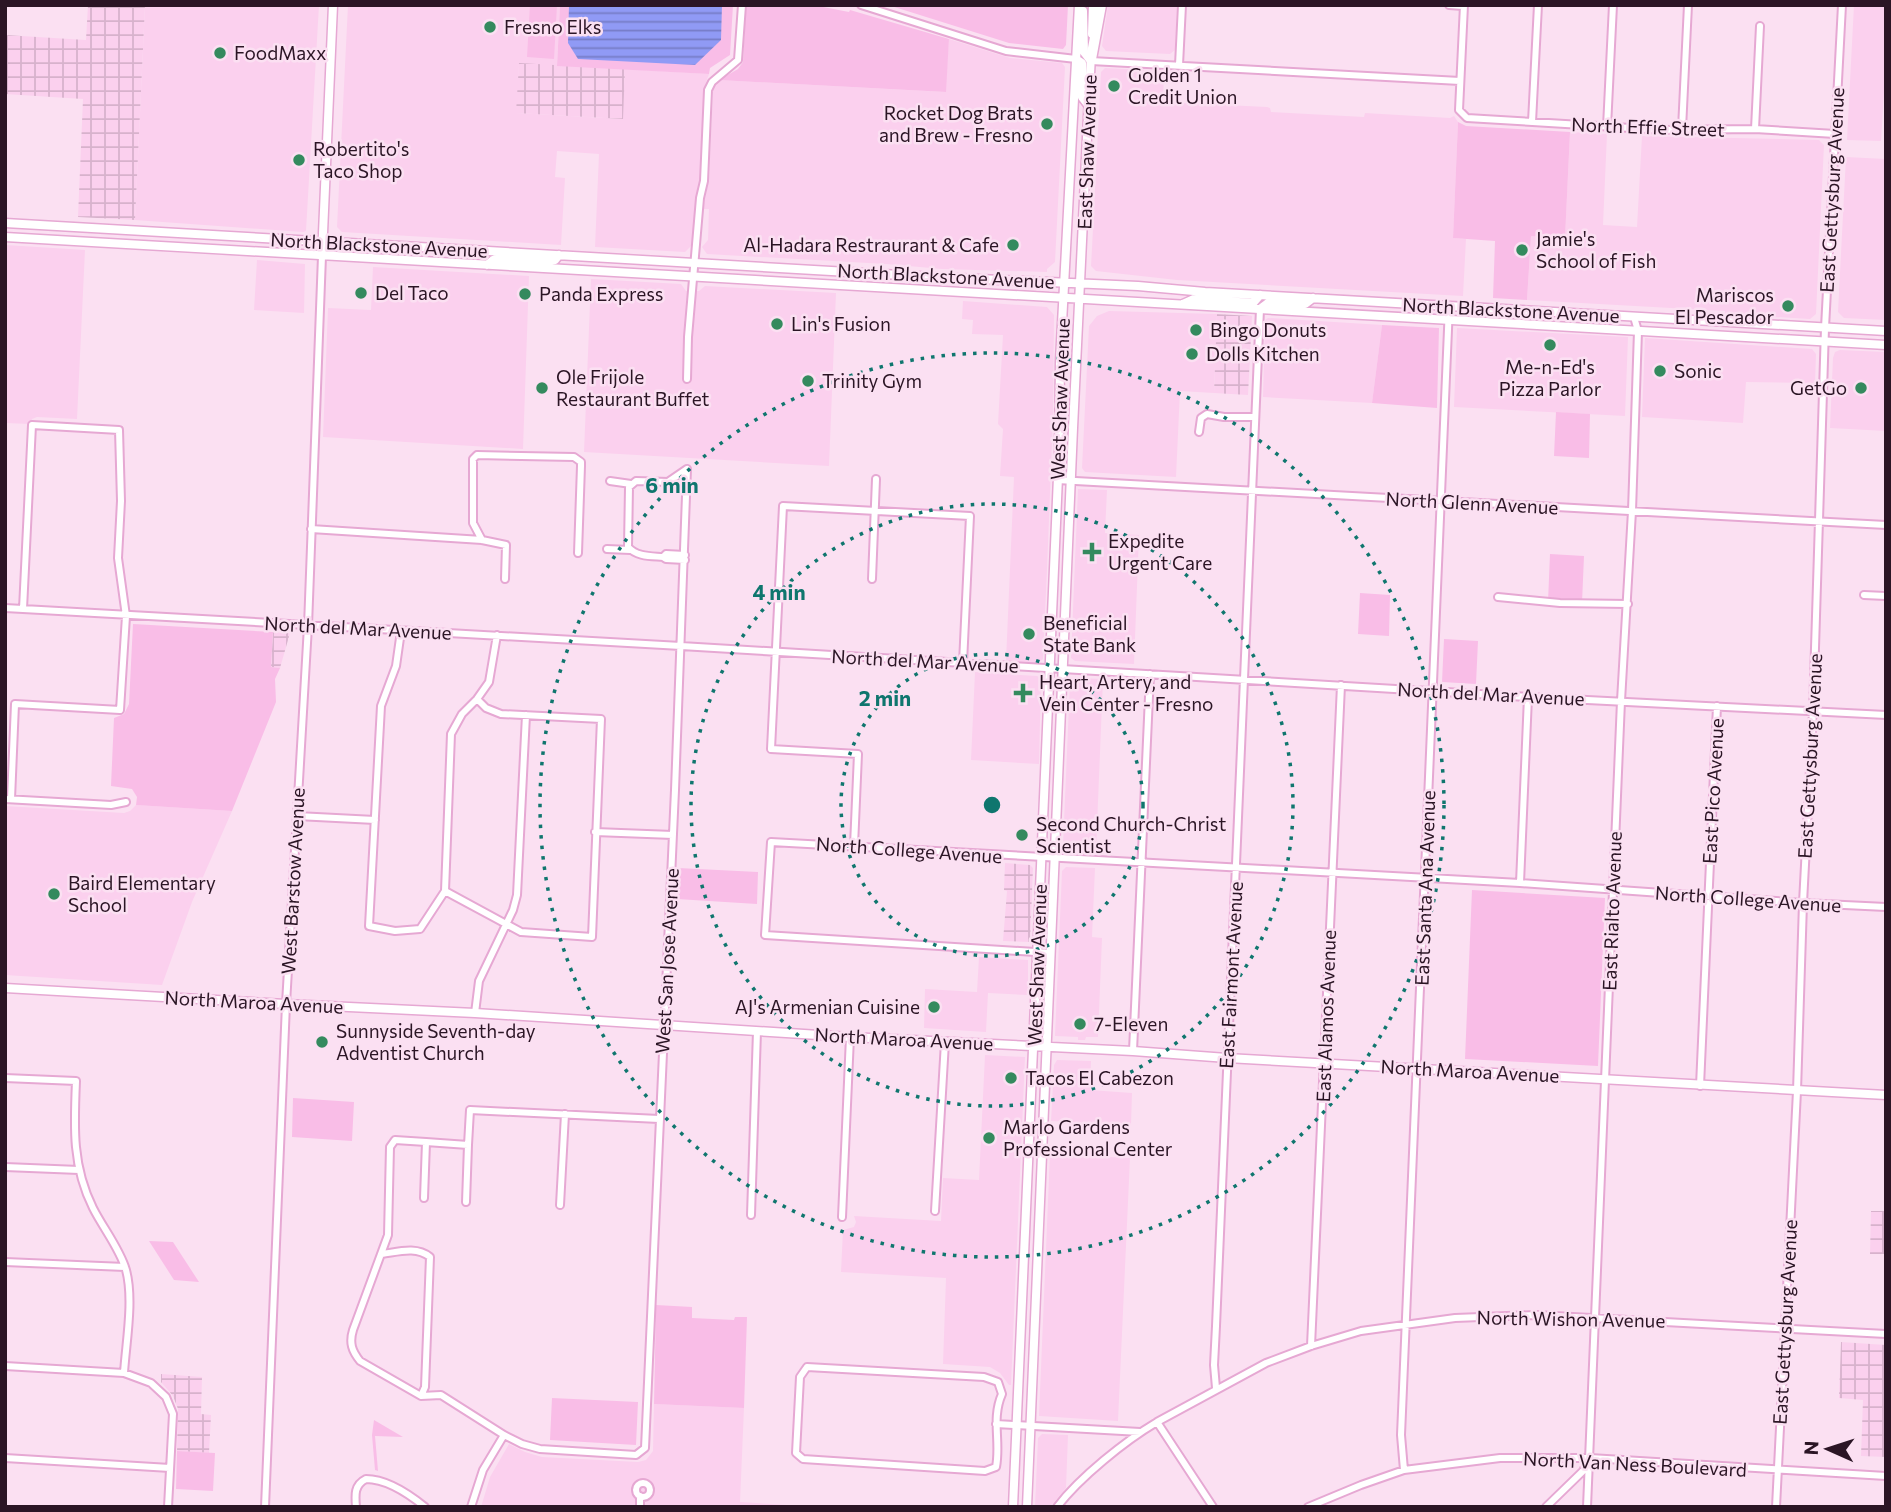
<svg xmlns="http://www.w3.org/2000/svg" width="1891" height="1512" font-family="Commissioner,sans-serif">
<defs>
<pattern id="industrial-grid" width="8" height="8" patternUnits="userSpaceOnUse" patternTransform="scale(1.75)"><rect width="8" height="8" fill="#fbd0ee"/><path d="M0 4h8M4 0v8" fill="none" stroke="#d7b2cc"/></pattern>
<pattern id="water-rules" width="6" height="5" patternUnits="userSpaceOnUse" patternTransform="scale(1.75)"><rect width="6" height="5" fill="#909af5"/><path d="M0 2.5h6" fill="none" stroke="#767cc6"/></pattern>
</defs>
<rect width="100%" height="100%" fill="#fbe0f2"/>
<!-- built -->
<path fill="#fbd0ee" d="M 145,5 L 319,5 L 306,231 L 303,232 L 135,220 Z
M 348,5 L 560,5 L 557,66 L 519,64 L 517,113 L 622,119 L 625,69 L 709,74 L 704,88 L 700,180 L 691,246 L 685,252 L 595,247 L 599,154 L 557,151 L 555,177 L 565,178 L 561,245 L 342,232 L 337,227 Z
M 1108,5 L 1177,5 L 1175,50 L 1170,54 L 1106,51 L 1102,46 Z
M 1854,5 L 1886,5 L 1886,59 L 1881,141 L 1847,140 Z
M 949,39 L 1010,58 L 1062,63 L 1065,67 L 1055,262 L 1047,269 L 1047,272 L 942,269 L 886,264 L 707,254 L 702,247 L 708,240 L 709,209 L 703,209 L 709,179 L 713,91 L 719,80 L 945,92 Z
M 1105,68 L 1164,71 L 1163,102 L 1267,107 L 1270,108 L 1271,112 L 1364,117 L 1365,113 L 1450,118 L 1454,116 L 1458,122 L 1453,238 L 1466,239 L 1463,296 L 1177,280 L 1096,271 L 1091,266 L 1092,248 L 1101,72 Z
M 1570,132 L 1607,134 L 1603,225 L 1637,227 L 1642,136 L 1819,140 L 1824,145 L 1816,314 L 1810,319 L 1725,314 L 1725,311 L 1527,300 L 1531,236 L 1565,237 Z
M 1846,157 L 1886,159 L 1886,320 L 1844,318 L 1838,312 Z
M 5,245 L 85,250 L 77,419 L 37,417 L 32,419 L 30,424 L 5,423 Z
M 257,260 L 305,264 L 304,313 L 254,310 Z
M 373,267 L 529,276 L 523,449 L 323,437 L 328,308 L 371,310 Z
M 591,279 L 681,284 L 686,291 L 699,291 L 705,286 L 836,293 L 829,466 L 584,452 Z
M 963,301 L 1047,307 L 1054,315 L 1053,417 L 1047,570 L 1043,659 L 1038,663 L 1006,661 L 1014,477 L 1000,476 L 1003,429 L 998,424 L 1003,335 L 972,334 L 973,320 L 962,319 Z
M 1109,311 L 1217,314 L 1214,393 L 1180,391 L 1176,477 L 1085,472 L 1082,468 L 1089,326 L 1097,316 Z
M 1268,318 L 1382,325 L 1372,403 L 1263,397 L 1265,320 Z
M 1457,328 L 1628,337 L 1625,416 L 1454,407 Z
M 1645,338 L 1812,349 L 1816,354 L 1815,383 L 1746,382 L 1743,423 L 1642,417 Z
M 1840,350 L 1886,352 L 1886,431 L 1830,428 L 1833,358 L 1835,352 Z
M 1078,489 L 1107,490 L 1105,533 L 1139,535 L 1134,664 L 1075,661 L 1071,658 Z
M 975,672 L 1037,676 L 1041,678 L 1039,764 L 971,760 Z
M 1074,678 L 1103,679 L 1096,851 L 1067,850 L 1063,845 L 1070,682 Z
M 136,805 L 232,811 L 192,902 L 162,985 L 5,975 L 5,806 L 124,813 L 130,811 Z
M 1066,867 L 1095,868 L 1092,937 L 1102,938 L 1098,1037 L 1086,1037 L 1085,1040 L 1078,1040 L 1078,1037 L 1055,1036 L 1062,871 Z
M 979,957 L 1028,960 L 1028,995 L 988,993 L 986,1032 L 924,1028 L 925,989 L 977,992 Z
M 985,1055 L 1025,1057 L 1011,1385 L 1009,1385 L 1000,1373 L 990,1367 L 943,1364 L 946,1278 L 841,1272 L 843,1230 L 854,1227 L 856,1222 L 854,1216 L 941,1221 L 943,1178 L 979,1180 Z
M 1057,1060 L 1091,1061 L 1090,1090 L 1132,1093 L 1131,1125 L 1051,1121 L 1054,1065 Z
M 1050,1154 L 1130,1158 L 1118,1421 L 1039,1416 Z
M 654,1404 L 744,1408 L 740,1502 L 820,1507 L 481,1507 L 490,1477 L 509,1444 L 525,1452 L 542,1457 L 638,1462 L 646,1460 L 653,1451 Z
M 1042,1434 L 1068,1435 L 1066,1488 L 1050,1507 L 1035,1507 L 1038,1438 Z"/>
<!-- industrial -->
<path fill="url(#industrial-grid)" d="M 88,5 L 145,5 L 135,220 L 78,217 L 83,99 L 5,94 L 5,35 L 86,40 Z
M 519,63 L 625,69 L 623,119 L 516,113 Z
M 1217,314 L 1252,316 L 1248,395 L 1214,393 Z
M 273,632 L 290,633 L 280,668 L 271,667 Z
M 1005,863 L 1030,865 L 1033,868 L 1030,942 L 1003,941 L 1007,891 L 1004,890 Z
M 1871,1211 L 1886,1211 L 1886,1254 L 1870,1254 Z
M 1841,1342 L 1886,1345 L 1886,1457 L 1861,1456 L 1863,1400 L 1839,1398 Z
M 161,1374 L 202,1377 L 201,1414 L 211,1415 L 209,1453 L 177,1451 L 178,1409 L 173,1396 L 161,1382 Z"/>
<!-- green -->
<path fill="#f9bde7" d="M 530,5 L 557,5 L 554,59 L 527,57 Z
M 560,5 L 733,5 L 730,55 L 710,68 L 709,74 L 557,66 Z
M 746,5 L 813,5 L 849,12 L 850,10 L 949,39 L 946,92 L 719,80 L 738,69 L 743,62 Z
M 888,5 L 1068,5 L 1066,45 L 1063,49 L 1009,43 Z
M 1458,122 L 1466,126 L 1570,132 L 1565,238 L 1531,236 L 1527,300 L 1493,298 L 1495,241 L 1453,238 Z
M 1382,325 L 1439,328 L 1437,408 L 1372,403 Z
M 1556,412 L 1590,414 L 1589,458 L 1554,456 Z
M 1550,554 L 1584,556 L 1582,603 L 1548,602 Z
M 1360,593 L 1390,595 L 1389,636 L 1358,634 Z
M 133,624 L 273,632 L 271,667 L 280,668 L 275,679 L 276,702 L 232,811 L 136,805 L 137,797 L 132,789 L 111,786 L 114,718 L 124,714 L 129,704 Z
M 1444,639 L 1478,641 L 1476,684 L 1442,682 Z
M 678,868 L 758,872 L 757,904 L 677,899 Z
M 1472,890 L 1605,898 L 1598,1066 L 1465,1059 Z
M 293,1098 L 354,1102 L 352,1141 L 292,1137 Z
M 149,1241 L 173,1242 L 199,1282 L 174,1280 Z
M 656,1305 L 692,1307 L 692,1318 L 734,1320 L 735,1317 L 747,1317 L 744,1408 L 654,1404 Z
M 552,1398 L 638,1402 L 636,1445 L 550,1440 Z
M 374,1420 L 403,1437 L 375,1436 L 378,1471 L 375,1470 L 372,1435 Z
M 177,1451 L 215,1453 L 213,1491 L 176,1489 Z"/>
<!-- water -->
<path fill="url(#water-rules)" d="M 569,5 L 722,5 L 721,40 L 695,65 L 578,59 L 568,43 Z"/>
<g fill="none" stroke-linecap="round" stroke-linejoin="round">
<!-- minor casing -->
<g stroke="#e6a8d3" stroke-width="10">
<path id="minor" d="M 861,5 L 1006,51 L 1076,59
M 1449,5 L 1463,6
M 1464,5 L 1459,110 L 1467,118 L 1664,130 L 1755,129 L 1835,134
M 1091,61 L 1460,81
M 1179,65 L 1182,5
M 1532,122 L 1538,5
M 1607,127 L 1613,5
M 1682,129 L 1688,5
M 1755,129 L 1760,26
M 687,379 L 688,337 L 700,198 L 704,181 L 708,90 L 712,82 L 738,60 L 742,5
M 1199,432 L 1201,418 L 1207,414 L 1224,417 L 1255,417
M 1057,480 L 1886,525
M 610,481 L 631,484
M 311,529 L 482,540 L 506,545 L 505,579
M 482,540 L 473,523 L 473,459 L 477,455 L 574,457 L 581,462 L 581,466 L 578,553
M 607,549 L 630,550
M 663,557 C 651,556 637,557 628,547 L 629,487 L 636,481 L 668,482 L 687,469
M 685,560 L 666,559 L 663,557 L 666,554 L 685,555
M 872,579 L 876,479
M 1864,595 L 1886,596
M 1498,597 L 1560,603 L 1628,604
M 5,608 L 681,646 L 1528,697 L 1886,715
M 401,631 L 396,666 L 381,706 L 369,926 L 395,931 L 420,929 L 445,891 L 451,734 L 462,714 L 477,699 L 489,682 L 497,635
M 5,799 L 111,805 L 126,802
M 11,799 L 15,704 L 120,710 L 126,616 L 118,558 L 121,501 L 119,430 L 32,425 L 23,609
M 297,816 L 375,820
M 595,832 L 673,835
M 854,846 L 858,754 L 771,749 L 783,506 L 970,516 L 963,663
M 1520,883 L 1528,697
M 445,891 L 521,932 L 592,937 L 601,719 L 501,714 L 486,708 L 477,699
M 1050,953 L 765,935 L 771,842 L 1520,883 L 1803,903 L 1886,907
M 475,1013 L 479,981 L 513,910 L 517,895 L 526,715
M 1133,1051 L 1150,674
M 5,1078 L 76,1081 C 74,1127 72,1166 93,1208 C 103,1228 120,1249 126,1270 C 134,1300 126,1342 124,1373
M 1700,1086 L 1717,706
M 426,1142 L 395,1140 L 390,1147 L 388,1235 L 353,1330 C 349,1343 352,1351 360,1361 L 421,1396 L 441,1395 L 504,1435 L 522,1444 L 540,1449 L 636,1455 L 645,1448 L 675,790 L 687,469
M 5,1167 L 79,1170
M 424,1198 L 426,1142 L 468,1145 L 470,1110 L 659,1119
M 466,1202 L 468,1145
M 560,1205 L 565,1114
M 935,1211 L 945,1042
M 751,1215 L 757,1031
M 842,1217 L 850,1037
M 382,1254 C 398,1252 416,1246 430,1257 L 425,1387 L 421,1396
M 5,1262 L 125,1267
M 1311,1346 L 1341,685
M 5,1366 L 124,1373 L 151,1383 L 166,1397 L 173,1414 L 168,1507
M 807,1367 L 984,1377 L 998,1382 L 1002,1394 C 991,1419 1001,1442 996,1467 L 985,1471 L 803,1459 L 796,1453 L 800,1377 Z
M 1216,1388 L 1214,1365 L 1216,1326 L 1260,309
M 1157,1422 L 1213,1507
M 996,1424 L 1140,1432
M 5,1458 L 170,1468
M 1404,1470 L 1401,1435 L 1449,306
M636 1490a7 7 0 1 1 14 0a7 7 0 1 1-14 0Z
M 265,1507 L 286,1004 L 308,626 L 322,256
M 356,1507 C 355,1495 354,1485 366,1479 C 387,1479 409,1494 425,1507
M 471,1507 L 483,1470 L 504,1435
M 640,1507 L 640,1496
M 1057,1507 C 1080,1477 1125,1441 1157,1422 L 1266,1363 L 1311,1346 L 1361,1331 L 1455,1318 L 1536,1315 L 1886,1334
M 1308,1507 L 1361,1485 L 1404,1470 L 1500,1458 L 1590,1458 L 1886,1476
M 1546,1507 L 1583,1471 L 1587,1463
M 1587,1507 L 1621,701 L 1632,511 L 1638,331 L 1634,317
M 1776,1507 L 1797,1091 L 1803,903 L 1813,712 L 1825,328 L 1842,5"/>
</g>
<!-- major casing -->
<g stroke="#e6a8d3" stroke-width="11">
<path id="major" d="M 1083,11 L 1084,52 L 1091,61
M 1092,34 L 1093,5
M 1076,59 L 1082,63 L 1082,97 L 1089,106
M 5,223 L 935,277 L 1138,286 L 1205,292 L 1886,331
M 5,237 L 1886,345
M 322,256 L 333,5
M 487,265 L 493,260 L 499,258 L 548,261 L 555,260 L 559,255
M 1183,304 L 1194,299 L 1253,303 L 1260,295
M 1260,309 L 1268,303 L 1305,304 L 1313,298
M 5,988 L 286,1004 L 475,1013 L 850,1037 L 1133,1051 L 1227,1058 L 1886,1095
M 1013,1507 L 1059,454 L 1060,361 L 1079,5
M 1027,1507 L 1073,428 L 1091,54"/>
</g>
<!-- highway casing -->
<g stroke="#e6a8d3" stroke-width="13">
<path id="highway" d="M 1091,59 L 1101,5"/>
</g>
<!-- minor -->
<use href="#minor" stroke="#fff" stroke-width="6"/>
<!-- major -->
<use href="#major" stroke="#fff" stroke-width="8"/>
<!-- highway -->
<use href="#highway" stroke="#fff" stroke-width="10"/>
</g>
<!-- distance rings -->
<g fill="none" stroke="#0f766e" stroke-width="3.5" stroke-dasharray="3.5 7">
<circle cx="992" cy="805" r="151"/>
<circle cx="992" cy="805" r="301"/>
<circle cx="992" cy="805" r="452"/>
</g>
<!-- markers -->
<g fill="#348a5e" stroke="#fbe0f2" stroke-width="2.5">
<circle cx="490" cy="27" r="7"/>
<circle cx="220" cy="53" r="7"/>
<circle cx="1114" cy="86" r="7"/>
<circle cx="1047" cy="124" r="7"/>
<circle cx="299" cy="160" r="7"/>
<circle cx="1013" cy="245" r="7"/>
<circle cx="1522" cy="250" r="7"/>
<circle cx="361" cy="293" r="7"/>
<circle cx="525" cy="294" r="7"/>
<circle cx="1788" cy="306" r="7"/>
<circle cx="777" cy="324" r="7"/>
<circle cx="1196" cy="330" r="7"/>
<circle cx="1550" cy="345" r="7"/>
<circle cx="1192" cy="354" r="7"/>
<circle cx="1660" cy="371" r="7"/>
<circle cx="808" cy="381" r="7"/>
<circle cx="542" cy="388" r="7"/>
<circle cx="1861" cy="388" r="7"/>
<path d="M1088.5 541.5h7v7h7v7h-7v7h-7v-7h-7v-7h7z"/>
<circle cx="1029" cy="634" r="7"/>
<path d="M1019.5 682.5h7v7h7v7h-7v7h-7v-7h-7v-7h7z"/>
<circle cx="1022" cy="835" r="7"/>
<circle cx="54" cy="894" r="7"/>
<circle cx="934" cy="1007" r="7"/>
<circle cx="1080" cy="1024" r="7"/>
<circle cx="322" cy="1042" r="7"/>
<circle cx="1011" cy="1078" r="7"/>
<circle cx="989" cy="1138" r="7"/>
</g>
<g text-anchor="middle" stroke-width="5" stroke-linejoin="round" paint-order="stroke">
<!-- poi labels -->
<g font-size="19" fill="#2b1525" stroke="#fbe0f2" text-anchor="start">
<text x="504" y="34">Fresno Elks</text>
<text x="234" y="60">FoodMaxx</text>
<text x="1128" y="82">Golden 1<tspan x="1128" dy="22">Credit Union</tspan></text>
<text x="1033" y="120" text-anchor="end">Rocket Dog Brats<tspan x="1033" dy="22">and Brew - Fresno</tspan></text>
<text x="313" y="156">Robertito's<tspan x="313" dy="22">Taco Shop</tspan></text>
<text x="1536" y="246">Jamie's<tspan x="1536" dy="22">School of Fish</tspan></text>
<text x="999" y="252" text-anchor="end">Al-Hadara Restraurant &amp; Cafe</text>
<text x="375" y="300">Del Taco</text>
<text x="539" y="301">Panda Express</text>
<text x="1774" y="302" text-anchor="end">Mariscos<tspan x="1774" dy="22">El Pescador</tspan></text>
<text x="791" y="331">Lin's Fusion</text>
<text x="1210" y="337">Bingo Donuts</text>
<text x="1206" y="361">Dolls Kitchen</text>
<text x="1550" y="374" text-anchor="middle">Me-n-Ed's<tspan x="1550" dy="22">Pizza Parlor</tspan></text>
<text x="1674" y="378">Sonic</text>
<text x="556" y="384">Ole Frijole<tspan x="556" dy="22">Restaurant Buffet</tspan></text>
<text x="822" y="388">Trinity Gym</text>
<text x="1847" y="395" text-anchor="end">GetGo</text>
<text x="1108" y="548">Expedite<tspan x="1108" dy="22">Urgent Care</tspan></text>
<text x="1043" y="630">Beneficial<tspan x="1043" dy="22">State Bank</tspan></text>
<text x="1039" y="689">Heart, Artery, and<tspan x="1039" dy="22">Vein Center - Fresno</tspan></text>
<text x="1036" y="831">Second Church-Christ<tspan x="1036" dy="22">Scientist</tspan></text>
<text x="68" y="890">Baird Elementary<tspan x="68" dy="22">School</tspan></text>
<text x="920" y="1014" text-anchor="end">AJ's Armenian Cuisine</text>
<text x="1094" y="1031">7-Eleven</text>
<text x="336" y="1038">Sunnyside Seventh-day<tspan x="336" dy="22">Adventist Church</tspan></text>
<text x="1025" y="1085">Tacos El Cabezon</text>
<text x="1003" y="1134">Marlo Gardens<tspan x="1003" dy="22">Professional Center</tspan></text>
</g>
<!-- street labels -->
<g font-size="19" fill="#2b1525" stroke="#fbe0f2">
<text transform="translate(1648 127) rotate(2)" y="7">North Effie Street</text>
<text transform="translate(1087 152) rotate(-88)" y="7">East Shaw Avenue</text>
<text transform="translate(1832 190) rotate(-87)" y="7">East Gettysburg Avenue</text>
<text transform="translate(379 245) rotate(3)" y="7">North Blackstone Avenue</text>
<text transform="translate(946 276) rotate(3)" y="7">North Blackstone Avenue</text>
<text transform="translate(1511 310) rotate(3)" y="7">North Blackstone Avenue</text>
<text transform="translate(1060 399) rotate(-88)" y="7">West Shaw Avenue</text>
<text transform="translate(1472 503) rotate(3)" y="7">North Glenn Avenue</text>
<text transform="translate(358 628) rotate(3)" y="7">North del Mar Avenue</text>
<text transform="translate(925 661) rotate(3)" y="7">North del Mar Avenue</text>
<text transform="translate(1491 694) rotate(3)" y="7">North del Mar Avenue</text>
<text transform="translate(1810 756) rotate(-87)" y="7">East Gettysburg Avenue</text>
<text transform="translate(1713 791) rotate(-87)" y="7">East Pico Avenue</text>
<text transform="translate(909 850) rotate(4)" y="7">North College Avenue</text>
<text transform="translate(293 881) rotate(-87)" y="7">West Barstow Avenue</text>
<text transform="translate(1425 888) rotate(-88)" y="7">East Santa Ana Avenue</text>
<text transform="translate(1748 899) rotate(4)" y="7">North College Avenue</text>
<text transform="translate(1612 911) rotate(-88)" y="7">East Rialto Avenue</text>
<text transform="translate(667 961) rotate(-87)" y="7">West San Jose Avenue</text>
<text transform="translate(1037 965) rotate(-88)" y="7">West Shaw Avenue</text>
<text transform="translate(1231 975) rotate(-87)" y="7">East Fairmont Avenue</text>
<text transform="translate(254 1002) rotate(3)" y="7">North Maroa Avenue</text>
<text transform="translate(1326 1016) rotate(-88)" y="7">East Alamos Avenue</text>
<text transform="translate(904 1039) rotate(3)" y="7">North Maroa Avenue</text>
<text transform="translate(1470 1071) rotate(3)" y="7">North Maroa Avenue</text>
<text transform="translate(1571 1319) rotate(1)" y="7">North Wishon Avenue</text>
<text transform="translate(1785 1322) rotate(-87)" y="7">East Gettysburg Avenue</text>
<text transform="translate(1635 1464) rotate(3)" y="7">North Van Ness Boulevard</text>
</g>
</g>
<circle cx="992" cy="805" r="10" fill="#0f766e" stroke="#fbe0f2" stroke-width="3.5"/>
<g font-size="21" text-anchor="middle" font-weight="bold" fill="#0f766e" stroke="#fbe0f2" stroke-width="5" stroke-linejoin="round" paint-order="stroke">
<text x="672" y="493">6 min</text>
<text x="779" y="600">4 min</text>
<text x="885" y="706">2 min</text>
</g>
<!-- border -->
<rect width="1891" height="1512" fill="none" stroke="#2b1525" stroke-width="14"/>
<!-- north arrow -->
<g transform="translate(1828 1449) rotate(273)" stroke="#fbe0f2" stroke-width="5" paint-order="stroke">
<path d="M0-5L12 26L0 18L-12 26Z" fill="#2b1525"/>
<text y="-10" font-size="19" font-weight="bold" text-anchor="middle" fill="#2b1525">N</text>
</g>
</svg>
